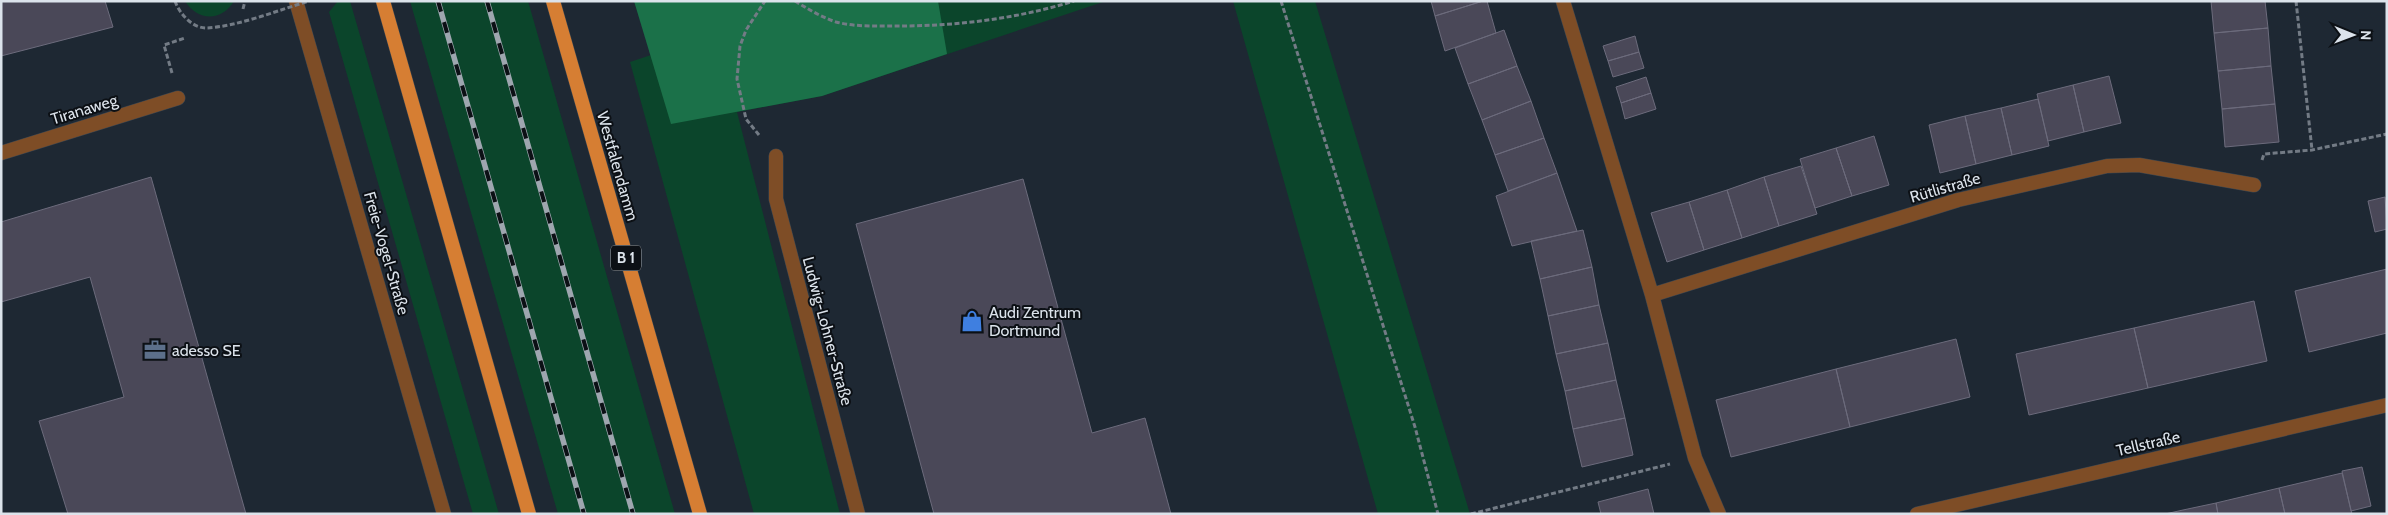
<svg xmlns="http://www.w3.org/2000/svg" width="2388" height="515" font-family="Cabin,sans-serif">
<rect width="100%" height="100%" fill="#1e2833"/>
<!-- green -->
<path fill="#0b452b" d="M 185,1 L 234,1 C 222,22 197,21 185,1 Z
M 338,1 L 350,1 L 499,514 L 473,514 L 329,12 Z
M 410,1 L 528,1 L 675,514 L 558,514 Z
M 634,1 L 1106,1 L 822,96 L 737,112 L 840,514 L 754,514 L 630,62 L 651,55 Z
M 1233,1 L 1315,1 L 1470,514 L 1378,514 Z"/>
<!-- forest -->
<path fill="#1b7149" d="M 634,1 L 938,1 L 947,54 L 822,96 L 671,124 Z"/>
<!-- building -->
<path fill="#4a4858" stroke="#6c6b7c" d="M 1,1 L 105,1 L 113,27 L 1,56 Z
M 1431,1 L 1483,1 L 1435,16 Z
M 1483,1 L 1487,1 L 1496,33 L 1445,51 L 1435,16 Z
M 2211,1 L 2265,1 L 2268,28 L 2214,33 Z
M 2268,28 L 2271,66 L 2218,71 L 2214,33 Z
M 1504,30 L 1517,66 L 1468,84 L 1455,48 Z
M 1635,36 L 1639,52 L 1608,61 L 1603,46 Z
M 1639,52 L 1644,68 L 1613,77 L 1608,61 Z
M 1517,66 L 1531,101 L 1482,120 L 1468,84 Z
M 2271,66 L 2275,104 L 2222,109 L 2218,71 Z
M 2109,76 L 2121,123 L 2084,132 L 2073,85 Z
M 1646,77 L 1651,93 L 1621,103 L 1616,87 Z
M 2073,85 L 2084,132 L 2048,141 L 2037,94 Z
M 1651,93 L 1656,109 L 1625,119 L 1621,103 Z
M 2038,99 L 2049,146 L 2012,155 L 2001,108 Z
M 1531,101 L 1544,138 L 1495,155 L 1482,120 Z
M 2275,104 L 2279,142 L 2225,147 L 2222,109 Z
M 2001,108 L 2012,155 L 1976,164 L 1965,116 Z
M 1965,116 L 1976,164 L 1940,173 L 1929,125 Z
M 1874,136 L 1889,185 L 1852,196 L 1836,148 Z
M 1544,138 L 1557,173 L 1508,191 L 1495,155 Z
M 1836,148 L 1852,196 L 1815,208 L 1800,159 Z
M 1801,166 L 1817,214 L 1779,226 L 1764,177 Z
M 1557,173 L 1577,231 L 1512,246 L 1496,196 Z
M 151,177 L 227,447 L 246,514 L 68,514 L 39,421 L 124,397 L 90,277 L 1,302 L 1,222 Z
M 1764,177 L 1779,226 L 1742,238 L 1727,190 Z
M 1023,179 L 1092,433 L 1145,418 L 1171,514 L 934,514 L 856,224 Z
M 1727,190 L 1742,238 L 1704,250 L 1689,202 Z
M 2385,197 L 2387,229 L 2375,232 L 2368,201 Z
M 1689,202 L 1704,250 L 1667,262 L 1651,213 Z
M 1583,230 L 1592,267 L 1540,279 L 1531,241 Z
M 1592,267 L 1599,305 L 1548,316 L 1540,279 Z
M 2387,269 L 2387,333 L 2309,352 L 2295,291 Z
M 2254,301 L 2267,361 L 2148,388 L 2134,328 Z
M 1599,305 L 1608,343 L 1556,354 L 1548,316 Z
M 2134,328 L 2148,388 L 2029,415 L 2016,354 Z
M 1956,339 L 1970,397 L 1850,427 L 1836,369 Z
M 1608,343 L 1616,380 L 1565,391 L 1556,354 Z
M 1836,369 L 1850,427 L 1731,457 L 1716,400 Z
M 1616,380 L 1625,418 L 1573,429 L 1565,391 Z
M 1625,418 L 1633,455 L 1582,467 L 1573,429 Z
M 2362,467 L 2371,506 L 2351,511 L 2342,471 Z
M 2342,473 L 2352,514 L 2285,514 L 2279,488 Z
M 2279,488 L 2285,514 L 2218,514 L 2216,503 Z
M 1648,489 L 1654,514 L 1601,514 L 1598,502 Z
M 2216,503 L 2218,514 L 2165,514 L 2183,510 Z"/>
<g fill="none" stroke-linecap="round" stroke-linejoin="round">
<!-- service casing -->
<g stroke="#3c4650" stroke-width="15">
<path id="service" d="M 1,153 L 178,98"/>
</g>
<!-- minor casing -->
<g stroke="#3c4650" stroke-width="15">
<path id="minor" d="M 1563,1 L 1652,295 L 1695,458 L 1719,514
M 776,156 L 776,199 L 858,514
M 1652,295 L 1958,200 L 2107,166 L 2139,165 L 2254,185
M 1917,514 L 2387,405"/>
</g>
<!-- tertiary casing -->
<g stroke="#3c4650" stroke-width="15">
<path id="tertiary" d="M 296,1 L 444,514"/>
</g>
<!-- trunk casing -->
<g stroke="#3c4650" stroke-width="15">
<path id="trunk" d="M 383,1 L 529,514
M 553,1 L 700,514"/>
</g>
<!-- path -->
<path stroke="#737b85" stroke-width="3" stroke-dasharray="5 2.5" stroke-linecap="butt" d="M 795,1 C 808,9 821,17 836,22 C 855,27 877,26 897,26 C 957,26 1016,19 1074,1
M 1281,1 L 1415,427 L 1438,514
M 2296,1 L 2312,150
M 243,9 L 245,1
M 172,73 L 164,45 L 185,38
M 759,135 L 746,119 L 737,79 L 740,46 L 746,30 L 765,1
M 2262,160 L 2264,154 L 2312,150 L 2387,134
M 1471,514 L 1670,464"/>
<!-- service -->
<use href="#service" stroke="#7e4d26" stroke-width="14"/>
<!-- minor -->
<use href="#minor" stroke="#7e4d26" stroke-width="14"/>
<!-- tertiary -->
<use href="#tertiary" stroke="#7e4d26" stroke-width="14"/>
<!-- trunk -->
<use href="#trunk" stroke="#d67e33" stroke-width="14"/>
<!-- rail casing -->
<g stroke="#9ea6af" stroke-width="5.5">
<path id="rail" d="M 438,1 L 584,514
M 487,1 L 633,514"/>
</g>
<!-- rail -->
<use href="#rail" stroke="#0c1015" stroke-width="4" stroke-dasharray="11" stroke-linecap="butt"/>
<!-- path-bridge -->
<path stroke="#737b85" stroke-width="3" stroke-dasharray="5 2.5" stroke-linecap="butt" d="M 175,1 C 179,13 192,28 206,28 C 236,27 279,10 309,1"/>
</g>
<!-- icons -->
<defs>
<g id="shop-bare" transform="scale(1.725)"><path d="M-5-2.5h2.3a2.7 3.5 0 0 1 5.4 0H5L5.5 6h-11ZM-1.5-2.5h3a1.5 2.3 0 0 0-3 0Z" fill="#3f7fe0" stroke="#0c1015" stroke-width="2.5" paint-order="stroke"/></g>
<g id="office-bare" transform="scale(1.725)"><path d="M-6-3h4V-5.5h4V-3h4V5H-6ZM-1-4.5V-3h2v-1.5ZM-6 0V1H6V0Z" fill="#5c6f8a" stroke="#0c1015" stroke-width="2.5" paint-order="stroke"/></g>
</defs>
<g fill-rule="evenodd">
<use href="#shop-bare" x="972" y="321"/>
<use href="#office-bare" x="155" y="350"/>
</g>
<g text-anchor="middle" stroke-width="4" stroke-linejoin="round" paint-order="stroke">
<!-- shield labels -->
<rect fill="#0c1015" stroke="#9ea4ab" stroke-width="1" x="611" y="245.5" width="30" height="25" rx="4"/>
<g font-size="15" font-weight="bold" fill="#dce3eb">
<text x="626" y="263">B 1</text>
</g>
<!-- street labels -->
<g font-size="16" fill="#dce3eb" stroke="#0c1015">
<text transform="translate(84 109) rotate(-17)" y="6">Tiranaweg</text>
<text transform="translate(618 166) rotate(74)" y="6">Westfalendamm</text>
<text transform="translate(1945 187) rotate(-16)" y="6">Rütlistraße</text>
<text transform="translate(387 253) rotate(74)" y="6">Freie-Vogel-Straße</text>
<text transform="translate(828 331) rotate(75)" y="6">Ludwig-Lohner-Straße</text>
<text transform="translate(2148 443) rotate(-13)" y="6">Tellstraße</text>
</g>
<!-- poi labels -->
<g font-size="16" fill="#dce3eb" stroke="#0c1015" text-anchor="start">
<text x="989" y="318">Audi Zentrum<tspan x="989" dy="18">Dortmund</tspan></text>
<text x="172" y="356">adesso SE</text>
</g>
</g>
<!-- border -->
<rect width="2388" height="515" fill="none" stroke="#dce3eb" stroke-width="5"/>
<!-- north arrow -->
<g transform="translate(2353 35) rotate(91)" stroke="#0c1015" stroke-width="4" paint-order="stroke">
<path d="M0-4L9 19L0 12L-9 19Z" fill="#dce3eb"/>
<text y="-8" font-size="14" font-weight="bold" text-anchor="middle" fill="#dce3eb">N</text>
</g>
</svg>
